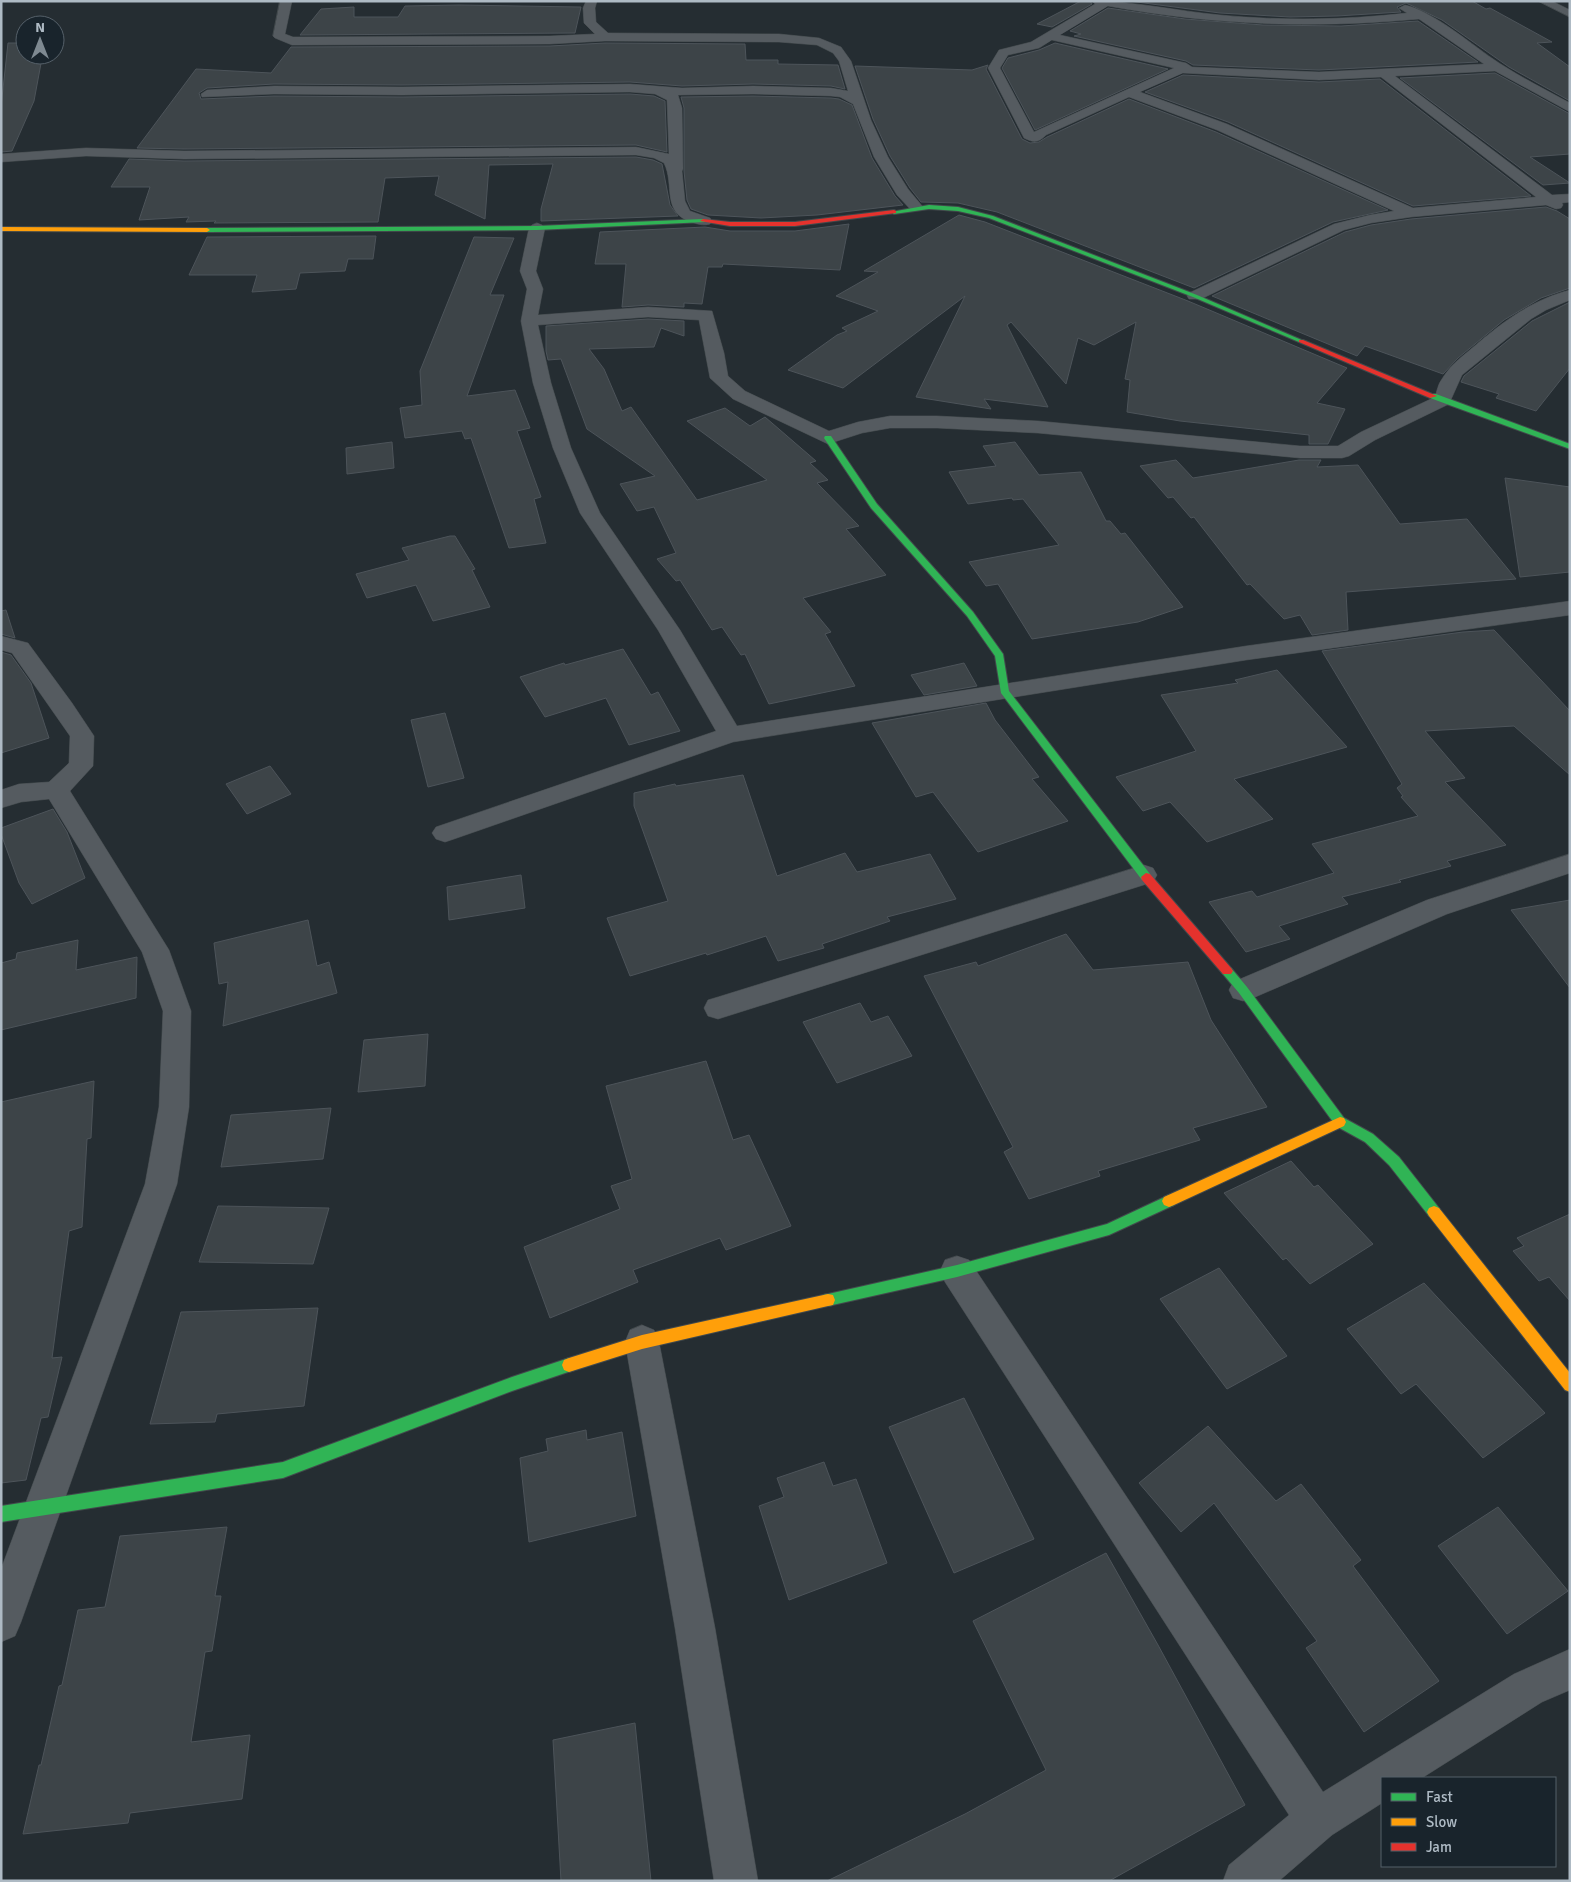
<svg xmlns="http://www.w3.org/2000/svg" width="1571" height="1882" font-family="Signika,sans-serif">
<rect width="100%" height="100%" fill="#252d32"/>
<!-- building -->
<path fill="#3d4448" stroke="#4d545a" d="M 1081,1 L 1090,1 L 1092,4 L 1052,27 L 1037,24 Z
M 1129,1 L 1472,1 L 1486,9 L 1490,8 L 1552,42 L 1537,43 L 1570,67 L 1570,101 L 1509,67 L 1442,20 L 1406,3 L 1397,7 L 1401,12 L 1337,16 L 1290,17 L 1220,13 Z
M 459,5 L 581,7 L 575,33 L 300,35 L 321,9 L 354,7 L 354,17 L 398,17 L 405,6 Z
M 1108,8 L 1185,19 L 1263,25 L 1341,26 L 1418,21 L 1478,62 L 1319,70 L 1193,65 L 1186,61 L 1074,36 L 1081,34 L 1070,31 Z
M 8,43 L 25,43 L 25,55 L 46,55 L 42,58 L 34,101 L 12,151 L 1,152 L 1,107 Z
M 605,43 L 745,44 L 746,60 L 778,60 L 778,64 L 838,65 L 845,89 L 831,86 L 753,84 L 682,86 L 630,82 L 402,85 L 274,84 L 207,88 L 199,93 L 201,99 L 274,96 L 402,97 L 630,94 L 654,96 L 665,101 L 667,152 L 636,145 L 184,149 L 137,148 L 196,69 L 271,73 L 291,47 L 550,46 Z
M 1055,43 L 1168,69 L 1035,130 L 1002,68 L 1008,58 L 1039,50 Z
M 988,65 L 986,69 L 1022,139 L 1030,143 L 1039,142 L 1047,137 L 1129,99 L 1216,132 L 1388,210 L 1333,222 L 1194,288 L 997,212 L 958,203 L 921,202 L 910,188 L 890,156 L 873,119 L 855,66 L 972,70 Z
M 1495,73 L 1570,114 L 1570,154 L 1530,157 L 1570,183 L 1543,185 L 1400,78 Z
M 1183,75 L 1319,82 L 1380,79 L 1531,196 L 1413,206 L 1228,122 L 1145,92 Z
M 753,96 L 831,98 L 839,99 L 852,105 L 872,158 L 895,196 L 903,205 L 817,215 L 761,218 L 708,215 L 691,209 L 687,200 L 684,171 L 684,108 L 681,97 Z
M 636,157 L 653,160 L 662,164 L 670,205 L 678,216 L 541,221 L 541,209 L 553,164 L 489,165 L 485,219 L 435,195 L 439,176 L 385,178 L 378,222 L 214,223 L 216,221 L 186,222 L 189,217 L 139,220 L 150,187 L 111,187 L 129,159 L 184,161 Z
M 1546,207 L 1557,211 L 1570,219 L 1570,288 L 1541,298 L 1504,320 L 1458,358 L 1443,374 L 1365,346 L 1357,356 L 1212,296 L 1345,232 L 1371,225 L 1411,219 Z
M 959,215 L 985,222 L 1188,301 L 1347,368 L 1317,403 L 1345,409 L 1328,444 L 1309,444 L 1309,435 L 1180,421 L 1127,412 L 1130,380 L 1125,379 L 1136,322 L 1094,345 L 1078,338 L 1066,384 L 1011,322 L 1007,325 L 1048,407 L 984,399 L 991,409 L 916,397 L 965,296 L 843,388 L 788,370 L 837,335 L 847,331 L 842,328 L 878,311 L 836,296 L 878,272 L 864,271 Z
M 849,224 L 840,270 L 723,264 L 722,267 L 708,267 L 702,304 L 684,303 L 684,307 L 648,305 L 622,307 L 626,264 L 595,264 L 600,232 L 705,227 L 730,231 L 795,231 Z
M 376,236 L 373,259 L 348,259 L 345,271 L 300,273 L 296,289 L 252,292 L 257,275 L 189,275 L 207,237 Z
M 474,237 L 514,238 L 490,295 L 504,295 L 467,396 L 515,390 L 530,428 L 517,431 L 541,497 L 534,499 L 546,543 L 509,548 L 471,438 L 465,439 L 462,431 L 405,438 L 400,408 L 422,405 L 420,371 Z
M 1570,302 L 1570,368 L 1536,411 L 1496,398 L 1499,394 L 1461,382 L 1464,376 L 1532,321 Z
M 648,319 L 684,321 L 684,336 L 661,328 L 654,347 L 589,349 L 604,369 L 622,411 L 631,407 L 697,500 L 767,480 L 687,421 L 725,408 L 750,426 L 765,417 L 816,461 L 810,463 L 828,480 L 817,483 L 859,526 L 846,529 L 886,575 L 803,598 L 831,632 L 825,634 L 855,686 L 769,704 L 745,654 L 741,655 L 722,627 L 712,630 L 680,580 L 676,581 L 657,559 L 676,553 L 654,507 L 637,511 L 620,484 L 655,476 L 587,429 L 561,359 L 548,360 L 546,351 L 546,326 Z
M 392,442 L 394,468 L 347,474 L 346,448 Z
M 1015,442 L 1039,475 L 1081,472 L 1106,521 L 1110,521 L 1121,534 L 1125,533 L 1183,607 L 1138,622 L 1032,639 L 998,584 L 986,586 L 969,562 L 1059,545 L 1023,499 L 1013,500 L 1012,498 L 968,504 L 949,472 L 996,466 L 983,446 Z
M 1176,460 L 1193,478 L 1299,460 L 1321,460 L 1317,467 L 1358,465 L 1400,524 L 1467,519 L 1516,579 L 1346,592 L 1348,630 L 1312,635 L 1300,615 L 1284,619 L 1250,584 L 1247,585 L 1194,517 L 1191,518 L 1173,497 L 1168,498 L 1140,466 Z
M 1505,478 L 1570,487 L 1570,572 L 1520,577 Z
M 450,536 L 455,536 L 475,569 L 472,570 L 490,607 L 433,621 L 416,585 L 367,598 L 356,574 L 409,560 L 402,548 Z
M 6,610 L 15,638 L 1,634 L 1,611 Z
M 1494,630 L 1570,711 L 1570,775 L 1514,726 L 1425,731 L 1465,778 L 1445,782 L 1506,845 L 1447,861 L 1451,866 L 1399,880 L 1401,882 L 1342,897 L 1348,904 L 1279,926 L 1290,939 L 1246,952 L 1209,902 L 1252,891 L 1257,897 L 1334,873 L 1312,844 L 1418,816 L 1401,797 L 1403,796 L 1397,788 L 1402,784 L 1322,651 L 1463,632 Z
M 623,649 L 651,695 L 658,692 L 680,731 L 629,745 L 606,698 L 545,717 L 520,677 L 564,663 L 565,665 Z
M 1,652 L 11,655 L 31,683 L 49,738 L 1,753 Z
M 964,663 L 977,686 L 924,695 L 911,675 Z
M 1277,670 L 1347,747 L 1234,779 L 1273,819 L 1207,842 L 1170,802 L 1143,811 L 1116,777 L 1196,751 L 1161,695 L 1238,683 L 1235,680 Z
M 986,703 L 995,720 L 1039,777 L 1032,779 L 1068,821 L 978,852 L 933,792 L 916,797 L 872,723 Z
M 445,713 L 464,778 L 428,787 L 411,720 Z
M 270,766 L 291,794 L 247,814 L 226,784 Z
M 743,775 L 777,876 L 845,853 L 857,872 L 930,854 L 956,899 L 887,917 L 890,921 L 822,944 L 824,948 L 778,961 L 766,936 L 707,955 L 706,953 L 630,976 L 607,918 L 668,901 L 634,806 L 634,793 L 675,784 L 676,786 Z
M 53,809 L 67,832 L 85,878 L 32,904 L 19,883 L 1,834 L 1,828 Z
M 521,875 L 525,908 L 449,920 L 447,887 Z
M 1570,900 L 1570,988 L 1511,910 Z
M 308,920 L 317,966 L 329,962 L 337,993 L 223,1026 L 228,982 L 219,984 L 214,943 Z
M 1066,934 L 1093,970 L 1188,962 L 1211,1020 L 1267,1107 L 1193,1128 L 1200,1140 L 1098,1171 L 1100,1176 L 1029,1199 L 1004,1152 L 1013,1147 L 924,976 L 976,962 L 978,966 Z
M 78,940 L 76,970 L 137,957 L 136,998 L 1,1030 L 1,963 L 16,959 L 17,953 Z
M 860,1003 L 871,1022 L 888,1016 L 912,1056 L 837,1083 L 803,1022 Z
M 428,1034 L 425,1086 L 358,1092 L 364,1040 Z
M 706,1061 L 733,1140 L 749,1135 L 791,1226 L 726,1250 L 720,1238 L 633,1270 L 638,1282 L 550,1318 L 524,1247 L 620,1209 L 611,1186 L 632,1179 L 606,1086 Z
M 94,1081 L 91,1138 L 87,1139 L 82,1227 L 69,1231 L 52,1358 L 62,1357 L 48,1417 L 41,1418 L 26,1480 L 1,1483 L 1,1102 Z
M 331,1108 L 323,1159 L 221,1167 L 231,1115 Z
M 1291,1161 L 1314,1187 L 1318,1185 L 1373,1244 L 1310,1284 L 1286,1258 L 1283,1260 L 1224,1193 Z
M 218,1206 L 329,1208 L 313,1264 L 199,1262 Z
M 1570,1214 L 1570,1301 L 1549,1277 L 1539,1281 L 1513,1251 L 1524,1246 L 1517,1238 Z
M 1219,1268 L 1287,1356 L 1227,1389 L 1160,1299 Z
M 1424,1283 L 1545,1413 L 1483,1458 L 1416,1384 L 1401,1394 L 1347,1329 Z
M 318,1308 L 304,1406 L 217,1414 L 215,1422 L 150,1424 L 181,1312 Z
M 964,1398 L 1034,1539 L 954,1573 L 889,1427 Z
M 1208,1426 L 1276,1501 L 1301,1484 L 1361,1560 L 1353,1566 L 1439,1681 L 1364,1732 L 1306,1648 L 1317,1641 L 1214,1503 L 1181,1532 L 1139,1483 Z
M 586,1430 L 587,1440 L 622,1432 L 636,1516 L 529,1542 L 520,1458 L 548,1451 L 546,1439 Z
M 824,1462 L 833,1486 L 856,1479 L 887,1563 L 789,1600 L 759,1506 L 784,1497 L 777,1478 Z
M 1498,1507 L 1568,1591 L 1507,1634 L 1438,1546 Z
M 227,1527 L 215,1596 L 221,1596 L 212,1651 L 205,1652 L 191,1742 L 250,1735 L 242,1799 L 130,1813 L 128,1823 L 23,1834 L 39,1765 L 41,1765 L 59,1686 L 62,1685 L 78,1610 L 105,1607 L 120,1536 Z
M 1106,1553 L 1158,1645 L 1245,1805 L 1109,1881 L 827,1881 L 965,1814 L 1046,1770 L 973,1621 Z
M 635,1723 L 651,1881 L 561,1881 L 553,1740 Z"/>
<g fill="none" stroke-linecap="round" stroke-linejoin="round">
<!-- street casing -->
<g stroke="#42494c" stroke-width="1">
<path id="street" d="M 280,1 L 292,1 L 285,34 L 293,37 L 550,36 L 595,34 L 584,23 L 583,8 L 586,1 L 597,1 L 595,8 L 596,22 L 608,33 L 779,34 L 819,38 L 841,47 L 851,61 L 871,120 L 888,157 L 908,189 L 923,207 L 921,210 L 911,210 L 897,195 L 874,157 L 853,104 L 840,97 L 831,96 L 753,94 L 678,95 L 682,108 L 683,169 L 682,171 L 685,201 L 690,211 L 710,218 L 712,221 L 710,224 C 703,226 697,224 691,222 C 661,212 675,185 664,163 L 654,158 L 636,155 L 184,159 L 86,156 L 1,162 L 1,154 L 86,148 L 184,151 L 636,147 L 669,154 L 667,100 L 655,94 L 630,92 L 402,95 L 274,94 L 202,97 L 201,94 L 207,90 L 274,86 L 402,87 L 630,84 L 682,88 L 753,86 L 831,88 L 848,91 L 839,61 L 833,53 L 817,45 L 779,42 L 605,41 L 550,44 L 292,45 L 275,38 L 273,36 Z
M 1092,1 C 1135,1 1177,11 1220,15 C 1282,21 1345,20 1407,13 L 1399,8 L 1405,5 C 1435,12 1473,46 1499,63 C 1522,78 1546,90 1570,103 L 1570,112 L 1495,71 L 1395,76 L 1552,195 L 1570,194 L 1570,202 L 1562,203 L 1563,205 L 1561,208 L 1556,209 L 1546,205 L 1411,217 L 1371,223 L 1344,230 L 1201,299 L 1189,299 L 1187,296 L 1189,293 L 1334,224 L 1370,215 L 1394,211 L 1217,130 L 1129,97 L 1046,135 C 1038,143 1034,143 1024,138 L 988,68 L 999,50 L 1031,42 L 1095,4 ZM 1108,6 C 1211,25 1314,29 1419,19 L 1484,64 L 1319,72 L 1192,67 L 1186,63 L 1060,35 ZM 1052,40 L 1174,68 L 1034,132 L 1000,68 L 1008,55 L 1039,48 ZM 1183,73 L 1319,80 L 1381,77 L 1536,197 L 1413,208 L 1227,124 L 1140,92 Z
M 1538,1 L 1552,1 L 1570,10 L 1570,17 Z
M 537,223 L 542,225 L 545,228 L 536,271 L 543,289 L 538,315 L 648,307 L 712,311 L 724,353 L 728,376 L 745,391 L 829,431 L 858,422 L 890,416 L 937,416 L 1038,421 L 1300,446 L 1338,446 L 1361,432 L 1435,397 C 1437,391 1438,384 1442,379 C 1449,367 1460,358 1471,349 C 1501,323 1531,300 1570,290 L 1570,300 L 1546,310 L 1531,319 L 1462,375 L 1449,404 L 1375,440 L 1349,456 L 1342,458 L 1300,458 L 1038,433 L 937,428 L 890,428 L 862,433 L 828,444 L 733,399 L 710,378 L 699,320 L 648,317 L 538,325 L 551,383 L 571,448 L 600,513 L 680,630 L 737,726 L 1246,646 L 1570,601 L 1570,615 L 1246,660 L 733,742 L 454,839 L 445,842 L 436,839 L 432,833 L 436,827 L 716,731 L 658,630 L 580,513 L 553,448 L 533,383 L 521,321 L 527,289 L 520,271 L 529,228 L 532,225 Z
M 1,636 L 28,643 L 72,703 L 94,736 L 93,766 L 70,791 L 169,950 L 191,1011 L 189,1107 L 177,1184 L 21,1622 L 15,1636 L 1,1642 L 1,1569 L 145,1184 L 159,1107 L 163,1011 L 142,952 L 49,799 L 21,802 L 1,808 L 1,790 L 19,784 L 49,782 L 69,763 L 70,736 L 12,653 L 1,650 Z
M 1570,854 L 1570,873 L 1447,914 L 1253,998 L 1243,1001 L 1233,998 L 1229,990 L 1233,982 L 1427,900 Z
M 1144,865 L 1153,868 L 1157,875 L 1153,882 L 718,1019 L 708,1016 L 704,1008 L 708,1000 L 718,997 Z
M 957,1256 L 969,1260 L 1323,1792 L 1514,1674 L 1570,1649 L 1570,1690 L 1542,1702 L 1422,1778 L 1382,1778 L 1382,1803 L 1332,1835 L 1279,1881 L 1223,1881 L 1229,1865 L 1289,1815 L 945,1282 L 940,1271 L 945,1260 Z
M 642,1325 L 654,1330 L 659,1342 L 715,1628 L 758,1881 L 714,1881 L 675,1628 L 625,1342 L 630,1330 Z"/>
</g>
<!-- fast casing -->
<g stroke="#42494c" stroke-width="2">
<path id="fast" d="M 929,205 L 958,207 L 993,216 L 1197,295 L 1304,341 L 1299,342 L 1193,297 L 989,218 L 958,211 L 929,209 L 894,214 L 891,212 Z
M 703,219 L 706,221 L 705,222 L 537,230 L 207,232 L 204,230 L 207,228 L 537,226 Z
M 1430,394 L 1436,394 L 1570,444 L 1570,449 L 1430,398 Z
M 825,436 L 831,436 L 877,504 L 973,612 L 1003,654 L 1009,691 L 1150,874 L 1151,877 L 1150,880 L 1142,880 L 1001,693 L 995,656 L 967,616 L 871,508 L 824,438 Z
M 1227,967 L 1231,968 L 1247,987 L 1344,1118 L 1373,1134 L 1399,1157 L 1439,1208 L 1441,1212 L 1439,1216 L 1434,1218 L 1429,1216 L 1389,1165 L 1365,1142 L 1336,1126 L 1239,993 L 1223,974 L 1221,971 L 1223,968 Z
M 1169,1195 L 1174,1197 L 1176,1201 L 1174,1205 L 1109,1235 L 957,1277 L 828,1306 L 823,1305 L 821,1300 L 823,1295 L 828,1294 L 957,1265 L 1107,1224 Z
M 569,1358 L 574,1360 L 576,1365 L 574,1370 L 512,1391 L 283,1478 L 1,1522 L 1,1506 L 283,1462 L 512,1377 Z"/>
</g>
<!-- slow casing -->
<g stroke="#42494c" stroke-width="2">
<path id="slow" d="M 1,227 L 207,228 L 210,230 L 207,232 L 1,231 Z
M 1340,1117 L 1344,1118 L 1346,1122 L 1344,1126 L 1174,1205 L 1169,1207 L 1164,1205 L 1162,1201 L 1164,1197 Z
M 1434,1206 L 1439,1208 L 1570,1373 L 1570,1392 L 1565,1390 L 1429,1216 L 1427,1212 L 1429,1208 Z
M 828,1294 L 833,1295 L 835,1300 L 833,1305 L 828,1306 L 642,1349 L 569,1372 L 564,1370 L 562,1365 L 564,1360 L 569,1358 L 642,1335 Z"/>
</g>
<!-- jam casing -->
<g stroke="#42494c" stroke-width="2">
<path id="jam" d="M 894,210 L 896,211 L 896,213 L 795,226 L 730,226 L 700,221 L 703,219 L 730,222 L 795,222 Z
M 1299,340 L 1303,340 L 1437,396 L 1430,398 L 1299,342 Z
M 1146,873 L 1150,874 L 1231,968 L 1233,971 L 1231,974 L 1223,974 L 1142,880 L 1141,877 Z"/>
</g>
<!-- street -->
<use href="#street" fill="#555b60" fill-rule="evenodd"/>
<!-- fast -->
<use href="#fast" fill="#30b455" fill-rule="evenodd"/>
<!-- slow -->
<use href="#slow" fill="#ff9f0a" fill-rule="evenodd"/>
<!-- jam -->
<use href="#jam" fill="#e5322d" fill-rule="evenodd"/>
</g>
<!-- border -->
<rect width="1571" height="1882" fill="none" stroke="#aebac4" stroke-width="5"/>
<!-- legend -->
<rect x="1381" y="1777" width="175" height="90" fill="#19242c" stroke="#556069"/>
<rect x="1391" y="1793" width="25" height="8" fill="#30b455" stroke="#556069"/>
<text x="1426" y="1802" font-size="15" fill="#aebac4">Fast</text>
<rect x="1391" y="1818" width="25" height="8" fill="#ff9f0a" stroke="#556069"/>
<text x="1426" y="1827" font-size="15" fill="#aebac4">Slow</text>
<rect x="1391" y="1843" width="25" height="8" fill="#e5322d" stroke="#556069"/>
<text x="1426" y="1852" font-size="15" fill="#aebac4">Jam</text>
<!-- north arrow -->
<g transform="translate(40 40)"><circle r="24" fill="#19242c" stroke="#556069"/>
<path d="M0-4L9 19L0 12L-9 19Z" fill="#7e8991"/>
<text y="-8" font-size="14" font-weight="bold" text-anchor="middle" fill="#aebac4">N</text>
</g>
</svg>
